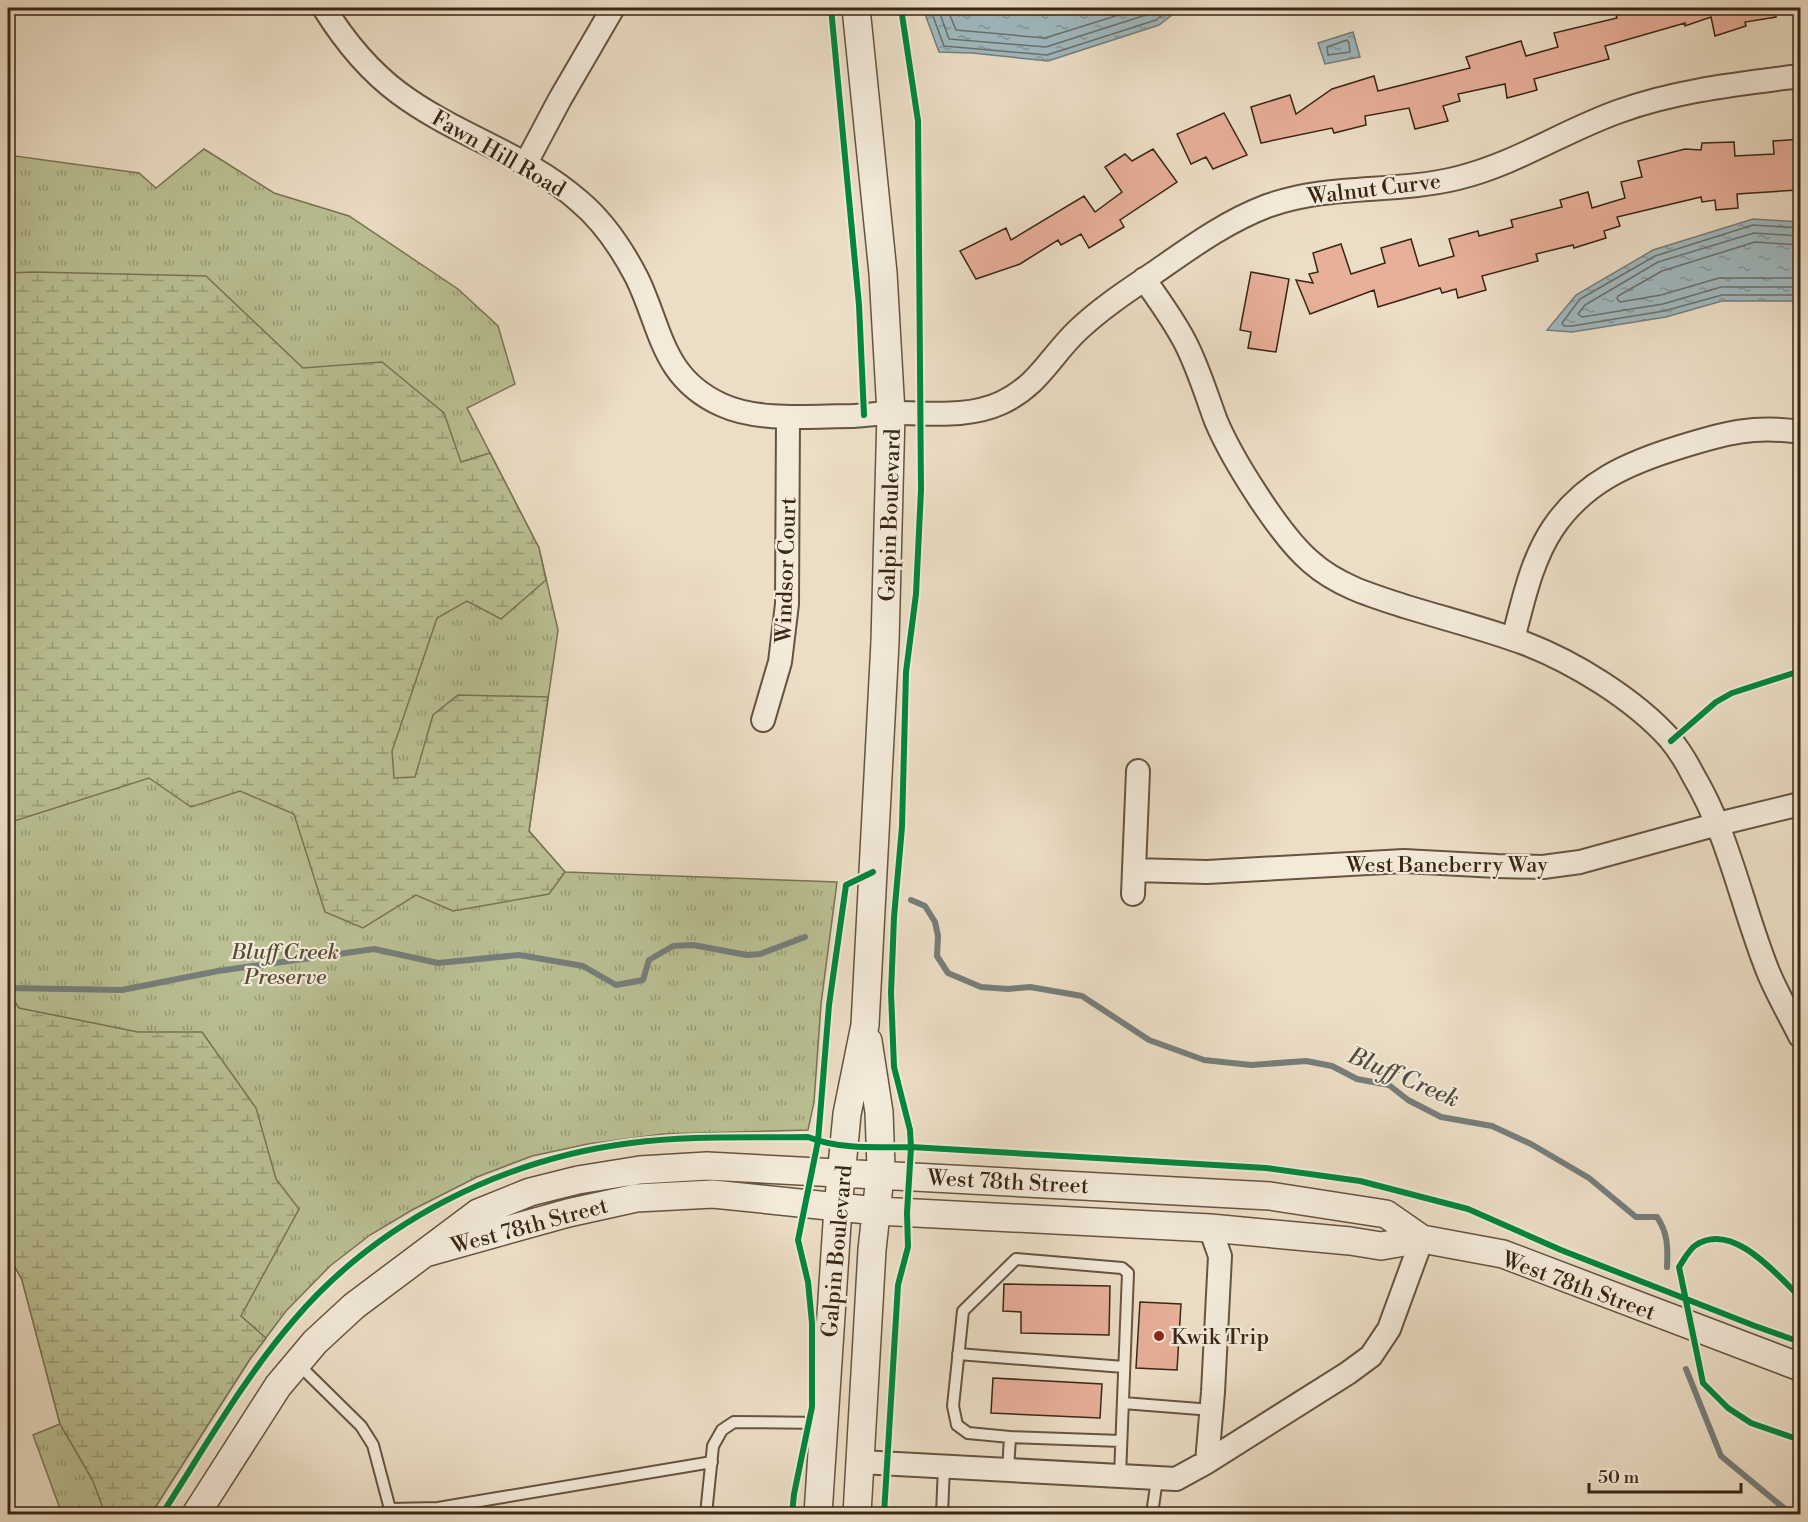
<svg xmlns="http://www.w3.org/2000/svg" width="1808" height="1522" font-family="'Libre Bodoni',serif">
<defs>
<pattern id="grass-tufts" width="24" height="20" patternUnits="userSpaceOnUse" patternTransform="scale(1.5)"><rect width="24" height="20" fill="#bac093"/><path d="M3 7l-1-3M5 7V3M7 7l1-3M15 17l-1-3M17 17v-4M19 17l1-3" fill="none" stroke="#989c77"/></pattern>
<pattern id="wetland-marsh" width="20" height="14" patternUnits="userSpaceOnUse" patternTransform="scale(1.5)"><rect width="20" height="14" fill="#bac093"/><path d="M1 5h8M5 5V1M11 12h8M15 12V8" fill="none" stroke="#989c77"/></pattern>
<pattern id="water-ripples" width="26" height="14" patternUnits="userSpaceOnUse" patternTransform="scale(1.5)"><rect width="26" height="14" fill="#9fb9c0"/><path d="M2 4q2-2 4 0t4 0M15 11q2-2 4 0t4 0" fill="none" stroke="#83969b"/></pattern>
</defs>
<rect width="100%" height="100%" fill="#ecdec6"/>
<filter id="stains"><feTurbulence type="fractalNoise" baseFrequency=".00333" numOctaves="4"/><feColorMatrix values="0 0 0 0 .2 0 0 0 0 .09 0 0 0 0 .02 0 0 0 .5 -.17"/></filter>
<radialGradient id="worn" r=".72"><stop offset=".6" stop-color="#630" stop-opacity="0"/><stop offset="1" stop-color="#630" stop-opacity=".3"/></radialGradient>
<!-- grass -->
<path fill="url(#grass-tufts)" stroke="#7a7354" stroke-width="1.5" d="M 204,149 L 274,193 L 349,216 L 458,289 L 498,326 L 515,384 L 467,408 L 539,548 L 558,630 L 529,831 L 565,872 L 837,882 L 821,1004 L 814,1102 L 808,1130 L 663,1134 L 588,1144 L 532,1156 L 477,1177 L 412,1210 L 370,1235 L 330,1266 L 286,1311 L 250,1359 L 151,1514 L 62,1514 L 33,1435 L 60,1424 L 22,1280 L 8,1254 L 8,155 L 139,173 L 156,188 Z"/>
<!-- wetland -->
<path fill="url(#wetland-marsh)" stroke="#7a7354" stroke-width="1.5" d="M 34,272 L 206,276 L 303,368 L 382,362 L 444,413 L 461,462 L 490,453 L 539,548 L 546,580 L 501,619 L 467,601 L 437,618 L 392,751 L 394,778 L 415,777 L 433,715 L 458,695 L 548,697 L 529,831 L 565,872 L 549,894 L 453,911 L 416,895 L 363,928 L 325,912 L 294,814 L 240,791 L 191,807 L 149,778 L 8,823 L 8,273 Z
M 8,991 L 19,1008 L 138,1032 L 202,1032 L 256,1108 L 276,1179 L 299,1209 L 241,1316 L 266,1338 L 250,1359 L 151,1514 L 105,1514 L 93,1481 L 60,1424 L 22,1280 L 8,1254 Z"/>
<!-- water -->
<path fill="url(#water-ripples)" stroke="#767e7b" stroke-width="1.5" d="M 925,8 L 1181,8 L 1159,25 L 1048,61 L 972,53 L 939,52 L 925,14 Z
M 1353,32 L 1360,57 L 1325,64 L 1318,43 Z
M 1753,219 L 1800,222 L 1800,301 L 1722,301 L 1666,317 L 1572,332 L 1547,330 L 1576,295 L 1653,250 Z"/>
<g fill="none" stroke-linecap="round" stroke-linejoin="round">
<!-- shore -->
<path stroke="#6c706a" stroke-width="1.5" d="M 930,8 L 944,46 L 1047,55 L 1156,20 L 1172,8
M 938,8 L 949,39 L 1046,47 L 1152,13 L 1160,8
M 947,8 L 956,30 L 1045,38 L 1141,8
M 1347,40 L 1349,43 L 1350,52 L 1328,55 L 1327,47 Z
M 1800,228 L 1753,225 L 1655,256 L 1580,299 L 1562,323 L 1564,326 L 1572,326 L 1664,311 L 1722,295 L 1800,295
M 1800,236 L 1754,233 L 1658,262 L 1585,305 L 1578,314 L 1582,317 L 1663,304 L 1721,287 L 1800,287
M 1800,245 L 1755,242 L 1662,271 L 1618,296 L 1617,299 L 1620,302 L 1661,295 L 1719,278 L 1800,278"/>
<!-- stream -->
<path stroke="#767e7b" stroke-width="6" d="M 911,900 L 925,906 L 935,922 L 938,936 L 937,956 L 948,973 L 981,987 L 1008,989 L 1030,987 L 1082,996 L 1149,1040 L 1204,1060 L 1251,1065 L 1306,1061 L 1332,1066 L 1357,1079 L 1389,1085 L 1408,1100 L 1441,1117 L 1492,1126 L 1531,1144 L 1589,1178 L 1636,1217 L 1657,1217 C 1668,1233 1668,1248 1667,1267
M 8,988 L 122,990 L 218,971 L 374,949 L 438,963 L 519,955 L 583,966 L 616,985 L 643,980 L 649,960 L 673,946 L 693,945 L 747,955 L 760,954 L 805,937
M 1686,1369 L 1721,1456 L 1791,1514"/>
</g>
<!-- building -->
<path fill="#e8af99" stroke="#392614" stroke-width="1.5" d="M 1614,8 L 1776,8 L 1776,17 L 1745,22 L 1746,26 L 1715,36 L 1711,17 L 1685,26 L 1685,23 L 1605,46 L 1609,59 L 1534,79 L 1537,90 L 1507,98 L 1505,84 L 1458,94 L 1460,101 L 1443,106 L 1448,121 L 1415,129 L 1409,108 L 1365,116 L 1366,125 L 1334,133 L 1332,128 L 1261,143 L 1251,107 L 1290,95 L 1296,114 L 1332,89 L 1374,76 L 1378,91 L 1470,68 L 1466,57 L 1521,41 L 1526,56 L 1558,47 L 1554,33 L 1617,18 Z
M 1224,113 L 1247,155 L 1213,169 L 1206,157 L 1191,164 L 1177,134 Z
M 1800,139 L 1800,178 L 1797,178 L 1797,190 L 1737,194 L 1738,208 L 1716,210 L 1715,200 L 1702,202 L 1701,197 L 1617,217 L 1620,226 L 1604,231 L 1606,238 L 1574,248 L 1573,245 L 1536,254 L 1538,261 L 1482,276 L 1486,290 L 1458,298 L 1456,289 L 1442,293 L 1440,288 L 1378,307 L 1374,290 L 1310,314 L 1296,280 L 1313,283 L 1309,274 L 1318,272 L 1313,253 L 1341,244 L 1351,274 L 1385,263 L 1381,248 L 1411,239 L 1419,266 L 1454,256 L 1449,239 L 1478,231 L 1479,236 L 1513,227 L 1511,220 L 1562,207 L 1560,200 L 1588,192 L 1592,208 L 1625,198 L 1621,182 L 1642,177 L 1638,161 L 1685,149 L 1701,150 L 1702,143 L 1734,142 L 1735,156 L 1774,154 L 1773,141 Z
M 1153,149 L 1177,182 L 1120,220 L 1124,227 L 1089,248 L 1081,234 L 1061,245 L 1058,240 L 1020,264 L 976,279 L 960,251 L 1006,228 L 1011,240 L 1084,196 L 1095,212 L 1122,192 L 1105,167 L 1125,154 L 1132,161 Z
M 1251,272 L 1289,279 L 1276,352 L 1248,348 L 1251,332 L 1240,330 Z
M 1004,1284 L 1110,1286 L 1109,1335 L 1021,1333 L 1021,1312 L 1003,1311 Z
M 1140,1302 L 1181,1304 L 1177,1370 L 1136,1368 Z
M 993,1378 L 1102,1384 L 1100,1418 L 991,1413 Z"/>
<g fill="none" stroke-linecap="round" stroke-linejoin="round">
<!-- service casing -->
<g stroke="#665440" stroke-width="14">
<path id="service" d="M 958,1354 L 1124,1367
M 297,1363 L 361,1426 L 373,1445 L 390,1509 L 387,1513
M 1123,1403 L 1212,1410
M 1010,1437 L 1121,1441
M 1008,1470 L 1010,1437 L 968,1433 L 957,1425 L 953,1406 L 963,1311 L 1016,1259 L 1122,1268 L 1128,1273 L 1120,1476
M 390,1509 L 438,1508 L 712,1462
M 706,1514 L 713,1446 L 722,1430 L 734,1422 L 823,1423
M 942,1514 L 944,1466
M 1152,1514 L 1157,1479"/>
</g>
<!-- minor casing -->
<g stroke="#665440" stroke-width="26">
<path id="minor" d="M 324,8 C 344,40 368,70 399,93 C 455,135 526,154 579,201 C 603,221 623,251 637,278 C 662,330 662,378 722,405 C 759,422 813,416 853,416 C 867,415 882,413 897,413 C 931,413 968,418 1001,403 C 1039,385 1049,358 1077,331 C 1100,309 1127,291 1154,273 C 1190,248 1225,222 1267,206 C 1331,183 1393,194 1458,178 C 1518,163 1563,131 1620,111 C 1678,90 1739,84 1800,76
M 526,163 L 560,99 L 613,8
M 1144,279 C 1159,300 1173,319 1185,342 C 1198,367 1206,394 1216,421 C 1232,459 1280,536 1311,562 C 1338,586 1373,596 1407,607 C 1446,619 1486,629 1524,643 C 1574,662 1634,699 1670,739 C 1679,750 1687,763 1693,775 C 1730,837 1742,908 1769,974 C 1778,995 1790,1016 1800,1036
M 1513,639 C 1523,602 1531,561 1553,528 C 1584,482 1628,463 1680,447 C 1725,433 1754,425 1800,432
M 763,720 L 780,662 L 787,604 L 788,417
M 1134,870 L 1207,872 L 1404,861 L 1497,866 L 1543,867 L 1580,862 L 1718,824 L 1800,804
M 1133,894 L 1138,771
M 860,1462 L 1176,1479 L 1207,1462 L 1348,1373 L 1371,1356 L 1389,1329 L 1422,1239
M 1207,1462 L 1213,1392 L 1220,1256 L 1210,1228"/>
</g>
<!-- tertiary casing -->
<g stroke="#665440" stroke-width="30">
<path id="tertiary" d="M 425,1253 L 568,1213 L 636,1198 L 713,1194 L 877,1211 L 1210,1228 L 1350,1241 L 1381,1246 L 1422,1239 L 1503,1254 L 1800,1367
M 196,1514 L 278,1386 L 315,1342 L 354,1306 L 478,1213 L 530,1192 L 578,1180 L 640,1170 L 707,1166 L 1270,1196 L 1386,1214 L 1422,1239
M 818,1514 L 838,1208 L 847,1114 L 865,1025 L 885,642 L 891,413 L 883,273 L 856,8
M 857,1514 L 872,1250 L 881,1167 L 879,1112 L 868,1041"/>
</g>
<!-- service -->
<use href="#service" stroke="#f3eada" stroke-width="10"/>
<!-- minor -->
<use href="#minor" stroke="#f3eada" stroke-width="22"/>
<!-- tertiary -->
<use href="#tertiary" stroke="#f3eada" stroke-width="27"/>
<!-- cycleway casing -->
<g stroke="#f3eada" stroke-width="10">
<path id="cycleway" d="M 831,8 L 859,305 L 864,415
M 1671,741 L 1716,702 L 1732,693 L 1800,671
M 1800,1297 C 1777,1275 1733,1221 1696,1245 C 1689,1249 1684,1260 1679,1267 L 1703,1383 L 1728,1408 L 1751,1423 L 1800,1440
M 162,1514 C 204,1449 243,1379 294,1320 C 378,1221 504,1159 631,1143 C 689,1135 749,1138 808,1137 C 840,1150 878,1147 911,1147 L 1266,1168 L 1360,1181 L 1468,1209 L 1561,1250 L 1755,1326 L 1800,1342
M 792,1514 L 794,1494 L 812,1407 L 812,1323 L 808,1282 L 798,1240 L 818,1141 L 829,1005 L 846,885 L 873,872
M 884,1514 L 898,1285 L 908,1247 L 907,1213 L 911,1147 L 910,1130 L 894,1067 L 891,993 L 894,917 L 902,827 L 906,672 L 916,594 L 921,490 L 918,121 L 901,8"/>
</g>
<!-- cycleway -->
<use href="#cycleway" stroke="#00873e" stroke-width="6"/>
</g>
<!-- markers -->
<circle fill="#8f2418" stroke="#f3eada" stroke-width="2" cx="1159" cy="1336" r="6"/>
<g text-anchor="middle" stroke-width="4.5" stroke-linejoin="round" paint-order="stroke">
<!-- street labels -->
<g font-size="22" fill="#392614" stroke="#f3eada">
<text transform="translate(499 153) rotate(30)" y="8">Fawn Hill Road</text>
<text transform="translate(1374 188) rotate(-7)" y="8">Walnut Curve</text>
<text transform="translate(889 515) rotate(-88)" y="8">Galpin Boulevard</text>
<text transform="translate(785 570) rotate(-88)" y="8">Windsor Court</text>
<text x="1447" y="872">West Baneberry Way</text>
<text transform="translate(1008 1181) rotate(3)" y="8">West 78th Street</text>
<text transform="translate(529 1225) rotate(-15)" y="8">West 78th Street</text>
<text transform="translate(836 1251) rotate(-85)" y="8">Galpin Boulevard</text>
<text transform="translate(1579 1285) rotate(20)" y="8">West 78th Street</text>
</g>
<!-- park labels -->
<g font-size="22" font-style="italic" fill="#594c34" stroke="#f3eada">
<text x="285" y="959">Bluff Creek<tspan x="285" dy="25">Preserve</tspan></text>
</g>
<!-- poi labels -->
<g font-size="22" fill="#392614" stroke="#f3eada" text-anchor="start">
<text x="1171" y="1344">Kwik Trip</text>
</g>
<!-- water labels -->
<g font-size="24" font-style="italic" fill="#524b3f" stroke="#f3eada">
<text transform="translate(1404 1077) rotate(23)" y="8">Bluff Creek</text>
</g>
</g>
<!-- margin -->
<rect width="1808" height="1522" fill="none" stroke="#ecdec6" stroke-width="30"/>
<rect x="9" y="9" width="1790" height="1504" fill="none" stroke="#392614" stroke-width="3"/>
<rect x="15" y="15" width="1778" height="1492" fill="none" stroke="#392614" stroke-width="1.5"/>
<!-- scale -->
<path d="M1589 1483v9h152v-9" fill="none" stroke="#392614" stroke-width="3"/>
<text x="1598" y="1483" font-size="18" fill="#392614" stroke="#f3eada" stroke-width="4.5" paint-order="stroke">50 m</text>
<rect width="100%" height="100%" filter="url(#stains)"/>
<rect width="100%" height="100%" fill="url(#worn)"/>
</svg>
